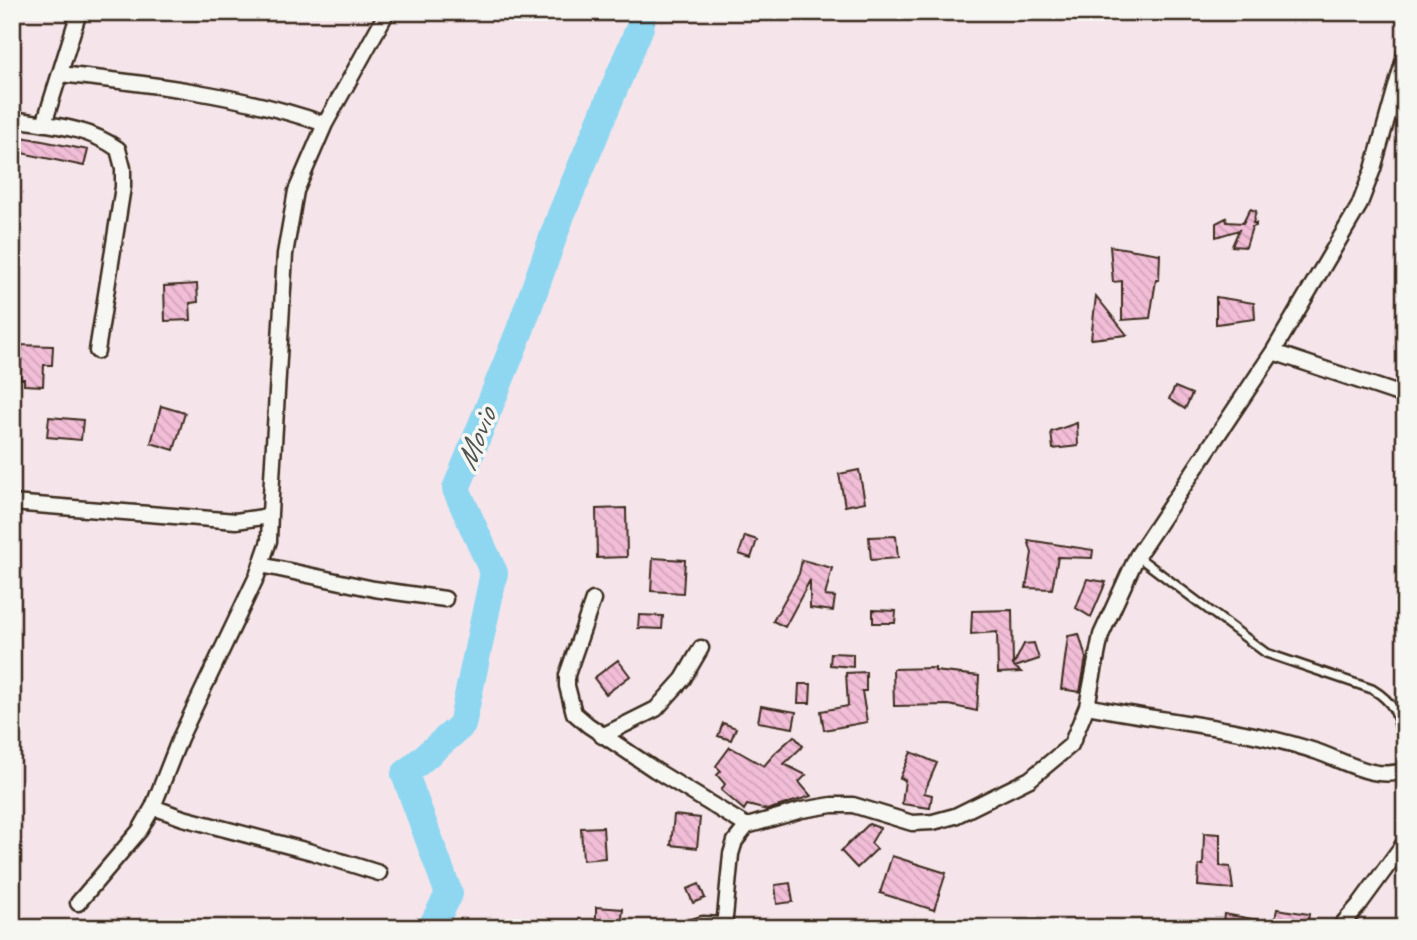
<svg xmlns="http://www.w3.org/2000/svg" width="1417" height="940" font-family="Caveat,sans-serif">
<defs>
<pattern id="building-back-hatch" width="6" height="6" patternUnits="userSpaceOnUse" patternTransform="scale(1.75)"><rect width="6" height="6" fill="#f2bdd7"/><path d="M-1 5l2 2M0 0l6 6M5-1l2 2" fill="none" stroke="#d0a3b8"/></pattern>
</defs>
<rect width="100%" height="100%" fill="#f5e5ea"/>
<filter id="ink" filterUnits="userSpaceOnUse"><feTurbulence type="fractalNoise" baseFrequency=".0143" numOctaves="2"/><feDisplacementMap in="SourceGraphic" scale="14" xChannelSelector="R" yChannelSelector="G"/><feConvolveMatrix kernelMatrix="1 2 1 2 8 2 1 2 1" color-interpolation-filters="sRGB"/></filter>
<g filter="url(#ink)">
<g fill="none" stroke-linecap="round" stroke-linejoin="round">
<!-- river -->
<path stroke="#8fd7f1" stroke-width="28" d="M 431,928 L 449,894 L 405,774 L 462,725 L 494,573 L 456,489 L 520,330 L 561,215 L 640,27 L 643,12"/>
</g>
<!-- building -->
<path fill="url(#building-back-hatch)" stroke="#3b2a1e" stroke-width="2" d="M 12,135 L 88,150 L 84,166 L 12,151 Z
M 1250,209 L 1256,211 L 1253,223 L 1256,223 L 1256,226 L 1252,227 L 1246,247 L 1232,246 L 1239,230 L 1216,237 L 1216,223 L 1226,218 L 1227,222 L 1243,223 Z
M 1110,246 L 1160,254 L 1159,280 L 1156,280 L 1150,318 L 1122,320 L 1122,281 L 1113,282 Z
M 197,284 L 198,302 L 190,303 L 191,320 L 165,321 L 164,286 Z
M 1096,296 L 1127,335 L 1091,339 Z
M 1216,297 L 1254,303 L 1255,319 L 1216,324 Z
M 17,345 L 53,346 L 52,365 L 44,365 L 43,386 L 24,385 L 24,379 L 20,379 L 21,359 L 16,359 Z
M 1175,387 L 1192,394 L 1185,409 L 1169,399 Z
M 161,406 L 185,413 L 174,450 L 151,443 Z
M 49,417 L 83,420 L 81,440 L 47,437 Z
M 1077,423 L 1078,446 L 1053,449 L 1051,432 Z
M 859,470 L 865,502 L 845,506 L 839,474 Z
M 626,508 L 627,557 L 597,558 L 596,509 Z
M 745,536 L 757,540 L 751,558 L 739,554 Z
M 896,536 L 898,558 L 871,560 L 869,537 Z
M 1028,540 L 1093,550 L 1092,558 L 1058,557 L 1052,589 L 1026,588 L 1032,553 Z
M 653,558 L 685,560 L 683,593 L 651,591 Z
M 802,560 L 832,568 L 825,596 L 835,597 L 833,611 L 810,608 L 810,580 L 785,627 L 773,621 L 799,574 Z
M 1087,579 L 1106,582 L 1091,617 L 1076,608 Z
M 873,610 L 896,611 L 895,623 L 873,623 Z
M 1012,610 L 1013,666 L 1024,644 L 1034,643 L 1039,659 L 1015,667 L 1021,672 L 998,673 L 997,632 L 971,634 L 972,611 Z
M 639,615 L 663,616 L 662,629 L 638,628 Z
M 1079,634 L 1086,658 L 1080,692 L 1061,689 L 1068,636 Z
M 831,653 L 853,654 L 853,667 L 830,665 Z
M 618,660 L 630,676 L 606,694 L 594,678 Z
M 935,668 L 935,671 L 979,676 L 977,711 L 949,705 L 894,706 L 893,669 Z
M 866,672 L 866,691 L 862,691 L 867,722 L 824,730 L 821,711 L 848,706 L 846,673 Z
M 799,684 L 811,684 L 810,703 L 798,703 Z
M 761,706 L 796,712 L 793,728 L 758,722 Z
M 723,723 L 736,728 L 731,740 L 718,736 Z
M 794,736 L 803,746 L 784,764 L 806,775 L 799,782 L 811,796 L 767,810 L 747,805 L 744,810 L 721,790 L 725,784 L 717,775 L 721,771 L 716,766 L 730,747 L 764,766 L 775,753 Z
M 911,752 L 937,763 L 924,793 L 932,795 L 930,808 L 902,804 L 905,780 L 900,778 Z
M 674,815 L 700,818 L 697,848 L 671,845 Z
M 869,824 L 880,828 L 871,843 L 877,849 L 857,868 L 841,851 Z
M 603,827 L 605,858 L 583,860 L 581,828 Z
M 1204,833 L 1220,834 L 1220,866 L 1230,867 L 1233,889 L 1198,886 L 1199,865 L 1203,865 Z
M 892,856 L 946,873 L 934,910 L 880,893 Z
M 790,883 L 793,902 L 777,904 L 775,885 Z
M 699,884 L 705,898 L 693,903 L 687,889 Z
M 596,907 L 623,909 L 621,928 L 596,928 Z
M 1277,909 L 1309,914 L 1307,928 L 1274,925 Z
M 1224,914 L 1264,921 L 1263,928 L 1222,928 Z"/>
<g fill="none" stroke-linecap="round" stroke-linejoin="round">
<!-- service casing -->
<g stroke="#3b2a1e" stroke-width="12">
<path id="service" d="M 1137,556 L 1266,653 L 1372,689 C 1402,707 1397,723 1405,752"/>
</g>
<!-- minor casing -->
<g stroke="#3b2a1e" stroke-width="19">
<path id="minor" d="M 60,74 C 150,84 239,94 325,124
M 12,119 C 49,125 86,126 118,149 L 123,168 L 123,187 L 97,351
M 44,124 L 79,12
M 1273,352 L 1405,396
M 12,503 L 236,521 L 263,517 L 270,513 L 285,254 L 296,191 L 325,124 L 387,12
M 261,565 L 374,589 L 445,599
M 593,600 L 567,675 L 567,686 L 574,713 L 588,725 L 655,770 L 747,826
M 1087,706 C 1163,722 1244,727 1318,752 C 1344,761 1377,782 1405,770
M 602,736 L 656,709 L 683,679 L 701,648
M 153,807 L 183,818 L 312,852 L 379,873
M 78,903 L 140,830 L 153,807 L 180,738 L 257,576 L 269,541 L 270,513
M 691,928 L 703,924 L 724,925
M 724,928 L 731,854 L 735,841 L 747,826 L 802,810 L 832,805 L 853,805 L 912,823 L 933,822 L 955,816 L 1030,779 L 1071,745 L 1087,706 L 1101,635 L 1137,556 L 1273,352 L 1359,206 L 1373,169 L 1405,55
M 1339,928 L 1359,905 L 1405,842"/>
</g>
<!-- service -->
<use href="#service" stroke="#f6f6f2" stroke-width="7"/>
<!-- minor -->
<use href="#minor" stroke="#f6f6f2" stroke-width="14"/>
</g>
</g>
<g text-anchor="middle" stroke-width="7" stroke-linejoin="round" paint-order="stroke">
<!-- water labels -->
<g font-size="32" font-style="italic" fill="#505553" stroke="#f6f6f2">
<text transform="translate(475 439) rotate(-69)" y="11">Movio</text>
</g>
</g>
<!-- margin -->
<rect width="1417" height="940" fill="none" stroke="#f6f6f2" stroke-width="42"/>
<rect x="21" y="21" width="1375" height="898" fill="none" stroke="#3b2a1e" stroke-width="2.5" filter="url(#ink)"/>
</svg>
